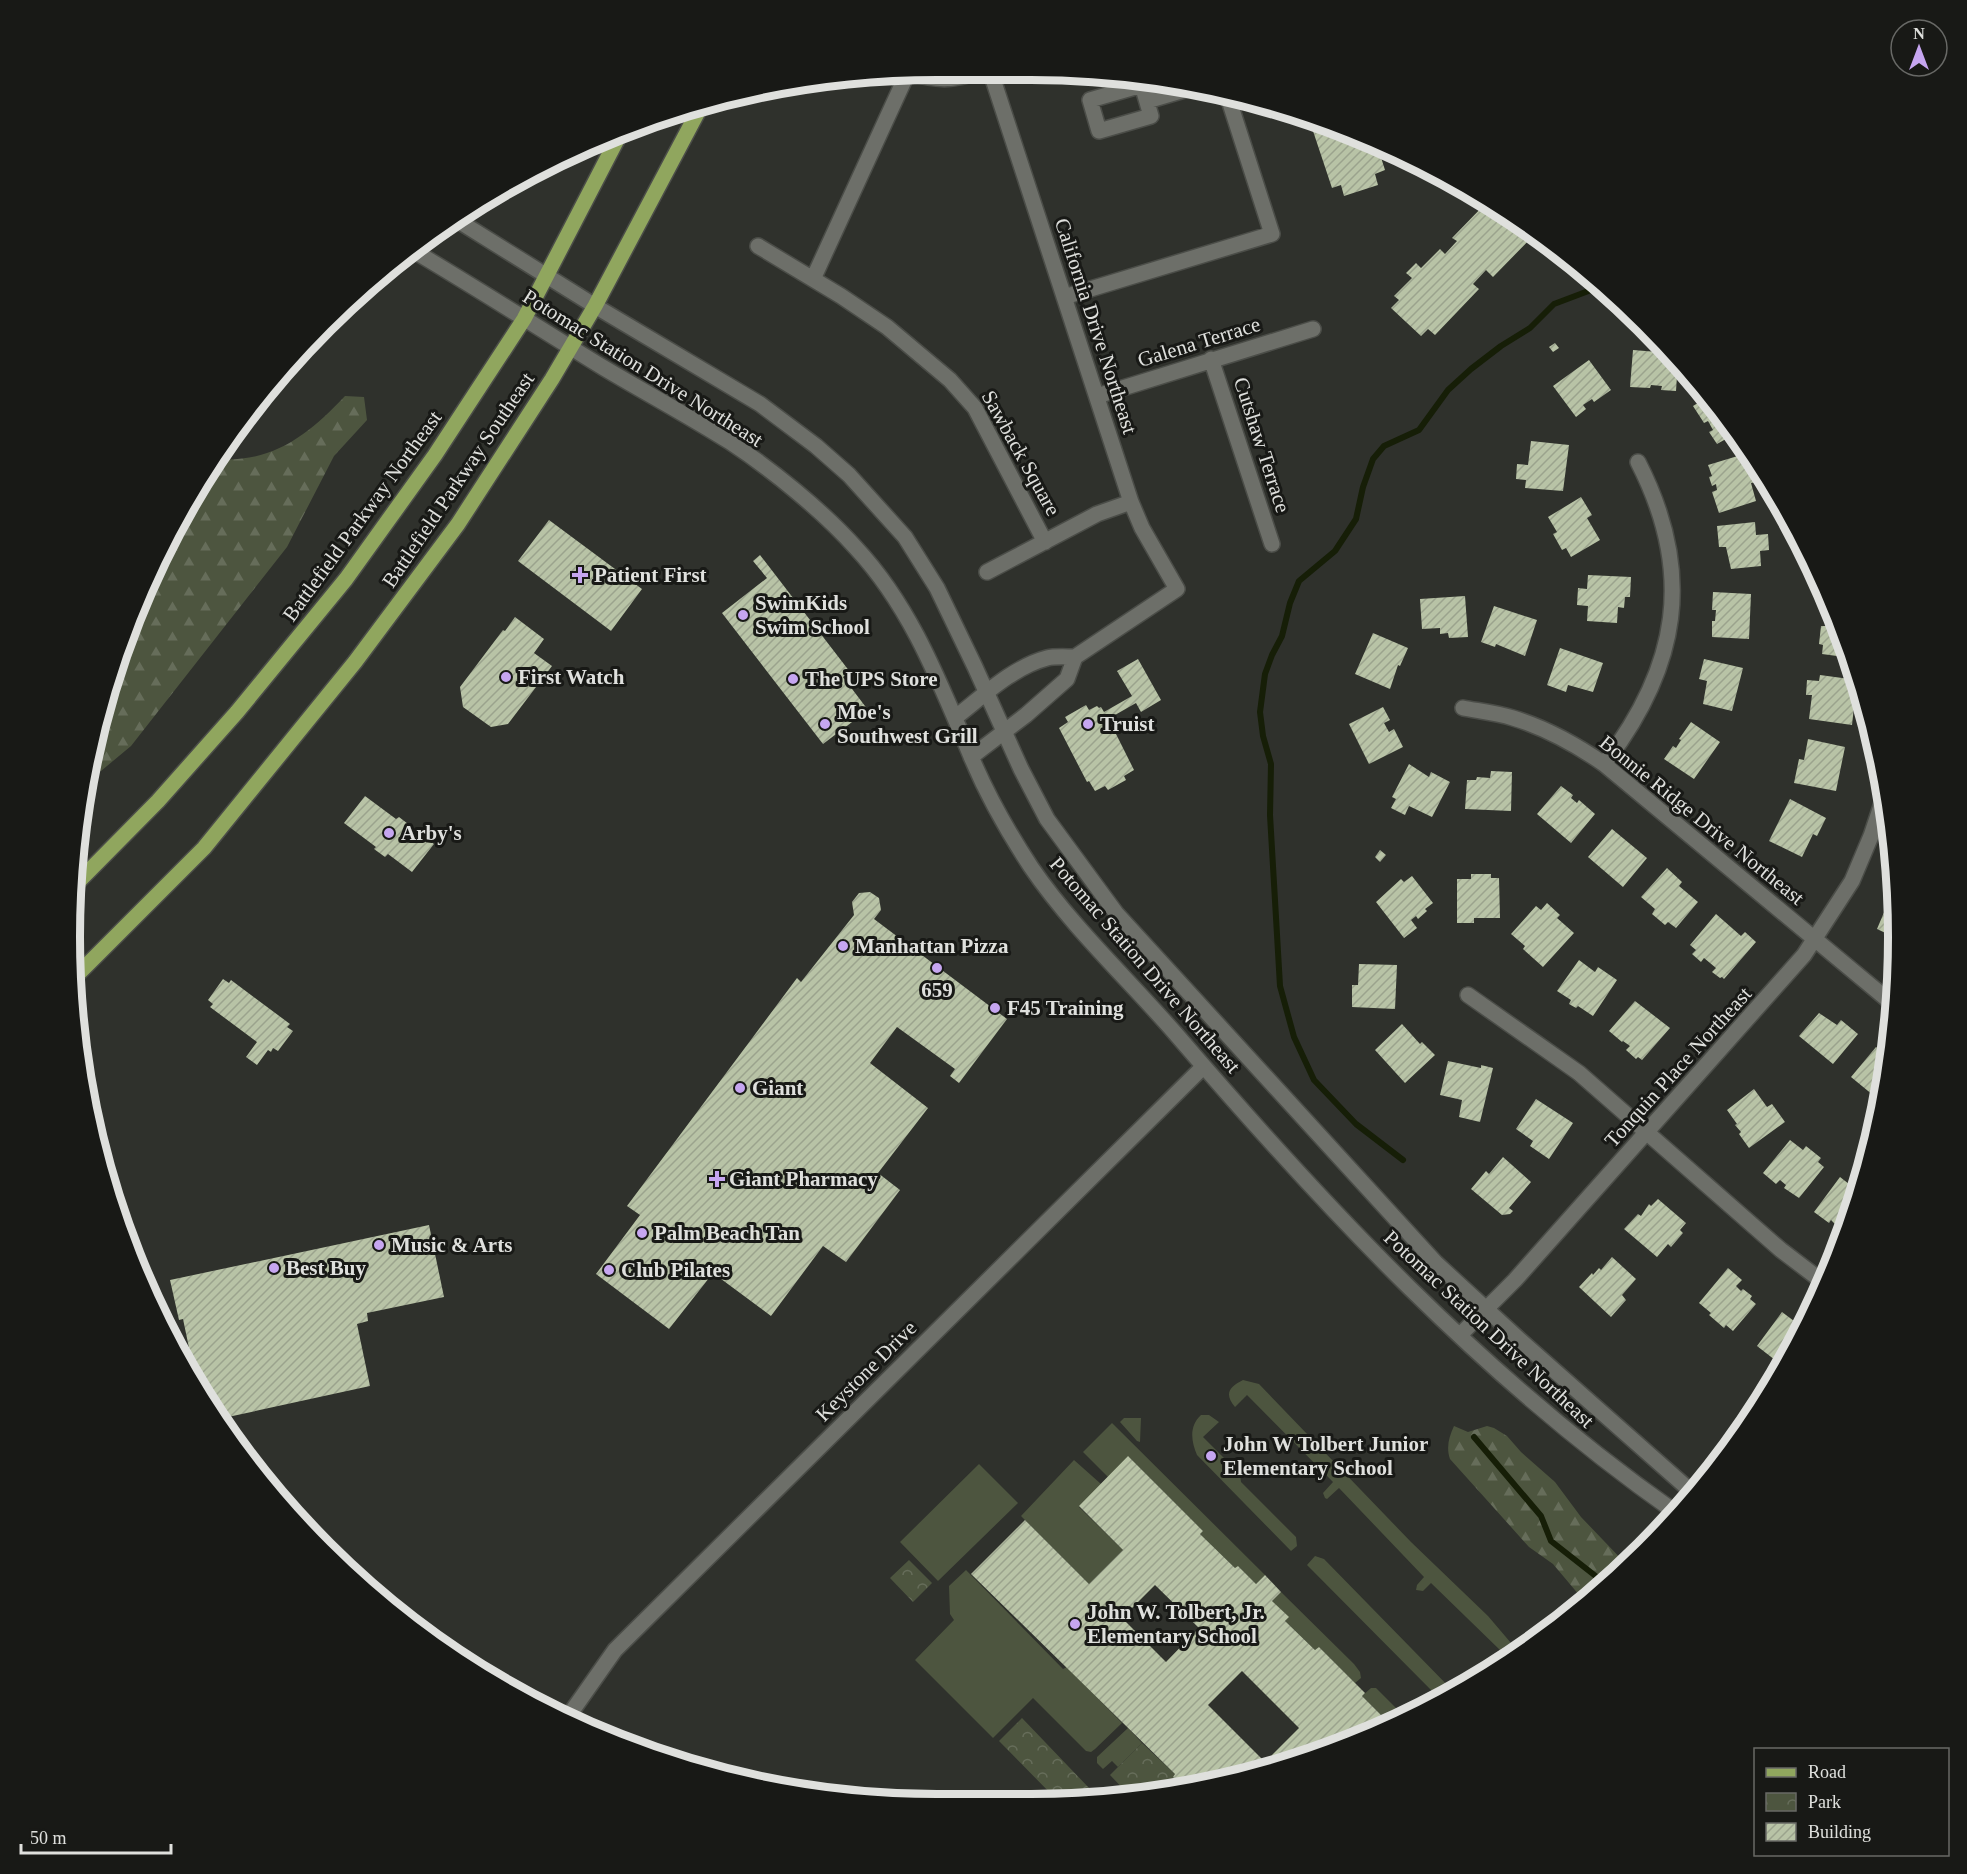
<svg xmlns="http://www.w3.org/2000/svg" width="1967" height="1874" font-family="'Times New Roman',serif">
<defs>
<pattern id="forest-firs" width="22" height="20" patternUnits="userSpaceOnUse" patternTransform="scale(1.5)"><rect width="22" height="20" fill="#4d553f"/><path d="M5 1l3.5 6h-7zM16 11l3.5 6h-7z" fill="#666d5a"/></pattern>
<pattern id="park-crowns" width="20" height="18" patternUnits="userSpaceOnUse" patternTransform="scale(1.5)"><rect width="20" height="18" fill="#4d553f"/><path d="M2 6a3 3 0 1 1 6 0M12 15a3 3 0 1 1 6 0" fill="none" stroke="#666d5a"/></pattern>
<pattern id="building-hatch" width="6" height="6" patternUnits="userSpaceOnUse" patternTransform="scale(1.5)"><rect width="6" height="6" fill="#b8c3a6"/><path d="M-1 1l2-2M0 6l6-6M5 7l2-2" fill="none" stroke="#9ba38d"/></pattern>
</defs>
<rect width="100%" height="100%" fill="#2f312c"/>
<!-- grass -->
<path fill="#4d553f" d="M 1243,1380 L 1259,1384 L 1411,1542 L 1488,1616 L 1511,1643 L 1515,1652 L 1494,1667 L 1491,1663 L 1501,1651 L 1431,1583 L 1423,1591 L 1416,1590 L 1417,1585 L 1424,1577 L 1339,1488 L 1327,1499 L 1325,1498 L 1323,1493 L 1333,1482 L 1247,1395 L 1235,1407 C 1224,1394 1229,1387 1243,1380 Z
M 1201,1415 L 1209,1415 L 1219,1422 L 1203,1437 L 1240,1474 L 1241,1482 L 1296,1537 L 1297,1546 L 1291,1551 L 1197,1455 C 1191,1441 1189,1426 1201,1415 Z
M 1124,1418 L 1141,1418 L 1140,1442 L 1137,1441 L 1120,1422 Z
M 1112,1423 L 1265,1575 L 1256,1584 L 1238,1566 L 1235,1568 L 1200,1534 L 1203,1531 L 1129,1457 L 1108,1477 L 1083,1452 Z
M 1074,1460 L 1101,1484 L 1079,1507 L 1123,1550 L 1089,1584 L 1021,1516 Z
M 979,1464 L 1018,1503 L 938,1581 L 900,1542 Z
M 1315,1556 L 1324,1559 L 1455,1693 L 1441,1699 L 1432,1691 L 1307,1565 Z
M 966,1570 L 1063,1669 L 1067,1667 L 1122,1723 L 1095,1749 L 1091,1752 L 1086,1751 L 1033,1698 L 993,1738 L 915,1660 L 954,1620 L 950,1614 L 949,1586 Z
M 1281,1592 L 1354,1664 L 1360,1672 L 1361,1678 L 1355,1683 L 1319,1647 L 1315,1650 L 1285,1621 L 1288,1617 L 1272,1601 Z
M 1371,1688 L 1376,1688 L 1404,1716 L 1389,1723 L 1362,1696 Z
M 1128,1728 L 1142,1743 L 1118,1767 L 1112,1761 L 1103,1769 L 1097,1763 L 1097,1757 Z"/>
<!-- forest -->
<path fill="url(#forest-firs)" d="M 345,396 L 364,397 L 367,420 L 334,456 L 287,547 L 131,746 L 101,771 L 89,770 L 115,658 L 185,503 L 217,459 C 273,463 308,435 345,396 Z
M 1454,1426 L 1468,1432 L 1487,1426 L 1494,1428 L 1507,1436 L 1521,1452 L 1555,1482 L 1581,1517 L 1626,1564 L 1602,1590 L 1585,1602 L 1553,1564 L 1529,1547 L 1450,1459 C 1446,1447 1449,1437 1454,1426 Z"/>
<!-- park -->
<path fill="url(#park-crowns)" d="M 909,1560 L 932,1583 L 913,1602 L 890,1578 Z
M 1022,1718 L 1090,1789 L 1080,1800 L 1058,1801 L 999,1741 Z
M 1142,1743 L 1175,1774 L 1173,1777 L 1184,1788 L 1143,1798 L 1132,1798 L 1110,1775 Z"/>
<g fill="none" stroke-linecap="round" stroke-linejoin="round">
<!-- stream -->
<path stroke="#161e07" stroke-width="6" d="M 1403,1160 L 1356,1124 L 1314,1080 L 1294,1037 L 1280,986 L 1270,815 L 1271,764 L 1263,736 L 1260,712 L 1265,674 L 1272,655 L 1282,636 L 1290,603 L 1299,581 L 1335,551 L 1356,519 L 1363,487 L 1373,459 L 1384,446 L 1419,430 L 1448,390 L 1471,369 L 1501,346 L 1530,328 L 1554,304 L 1599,287
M 1474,1437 L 1541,1516 L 1551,1541 L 1607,1585"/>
</g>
<!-- building -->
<path fill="url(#building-hatch)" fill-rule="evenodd" d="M 1319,123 L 1377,145 L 1385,170 L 1375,174 L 1378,185 L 1344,196 L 1341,185 L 1332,188 L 1313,131 L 1321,128 Z
M 1486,203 L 1535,234 L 1493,277 L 1486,270 L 1473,284 L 1479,289 L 1435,335 L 1428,329 L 1421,336 L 1391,308 L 1399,300 L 1394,296 L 1412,278 L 1406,273 L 1416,263 L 1421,268 L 1440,249 L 1445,254 L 1457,241 L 1452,238 Z
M 1555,343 L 1559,348 L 1553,352 L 1549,347 Z
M 1633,350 L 1670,353 L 1678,361 L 1676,391 L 1661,390 L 1662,386 L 1651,385 L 1650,388 L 1630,387 Z
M 1589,360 L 1611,390 L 1594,402 L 1592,399 L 1583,405 L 1586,409 L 1576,417 L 1553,386 Z
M 1706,398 L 1733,435 L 1717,444 L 1709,432 L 1713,430 L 1708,421 L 1704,423 L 1693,406 Z
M 1531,441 L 1569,445 L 1563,491 L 1525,488 L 1526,480 L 1516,479 L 1517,464 L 1528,465 Z
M 1741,455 L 1745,465 L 1750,463 L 1756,482 L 1751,483 L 1756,501 L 1719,513 L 1712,492 L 1717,490 L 1716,484 L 1712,486 L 1709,477 L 1712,476 L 1708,465 Z
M 1581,497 L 1592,515 L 1587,518 L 1600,540 L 1571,557 L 1566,548 L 1562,550 L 1553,534 L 1557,532 L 1548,517 Z
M 549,520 L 642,589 L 611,631 L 518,561 Z
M 1755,522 L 1756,535 L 1768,534 L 1769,550 L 1760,551 L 1761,566 L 1731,569 L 1726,547 L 1719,547 L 1717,526 Z
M 760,555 L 850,672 L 843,677 L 868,710 L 823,744 L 722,613 L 767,578 L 753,561 Z
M 1588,575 L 1631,577 L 1630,597 L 1625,597 L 1624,608 L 1618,607 L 1617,623 L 1587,621 L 1588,606 L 1577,605 L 1578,588 L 1587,589 Z
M 1713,592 L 1751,594 L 1749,639 L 1712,637 L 1712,621 L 1715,621 L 1716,610 L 1712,610 Z
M 1465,596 L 1468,637 L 1449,638 L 1448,633 L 1440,634 L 1440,628 L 1422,629 L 1420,599 Z
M 1494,606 L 1537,620 L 1525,656 L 1496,644 L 1495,647 L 1481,642 Z
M 1828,609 L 1830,610 L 1852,658 L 1822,654 L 1823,645 L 1819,644 L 1821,626 L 1826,626 Z
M 515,617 L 544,639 L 534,653 L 552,666 L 508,724 L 491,727 L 463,707 L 460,687 L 503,630 L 505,631 Z
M 1373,633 L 1408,648 L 1400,666 L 1398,665 L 1390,689 L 1355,674 Z
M 1560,648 L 1603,663 L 1593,692 L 1568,685 L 1566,692 L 1547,685 Z
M 1138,659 L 1161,700 L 1141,712 L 1136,703 L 1108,719 L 1112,726 L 1109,727 L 1111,731 L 1114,730 L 1134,770 L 1124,776 L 1126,780 L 1108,790 L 1105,786 L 1095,791 L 1089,781 L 1087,782 L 1059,728 L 1068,722 L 1065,717 L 1086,705 L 1089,710 L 1097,706 L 1099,708 L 1101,707 L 1104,712 L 1132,696 L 1117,671 Z
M 1704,659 L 1743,668 L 1732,711 L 1703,704 L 1707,681 L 1699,679 Z
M 1820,675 L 1857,680 L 1852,725 L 1809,719 L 1812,695 L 1806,695 L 1807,680 L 1819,681 Z
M 1383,707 L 1390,720 L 1384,723 L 1389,732 L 1394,729 L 1403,747 L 1369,764 L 1349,724 Z
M 1691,722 L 1720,742 L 1694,779 L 1664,759 L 1673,746 L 1676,748 L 1681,740 L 1679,739 Z
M 1808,739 L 1845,747 L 1836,791 L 1794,783 L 1799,759 L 1804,760 Z
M 1409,764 L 1429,777 L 1431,772 L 1450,782 L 1432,817 L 1409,806 L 1405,815 L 1391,808 L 1396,799 L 1392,797 Z
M 1491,771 L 1512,772 L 1511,811 L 1465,809 L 1467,780 L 1476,780 L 1477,777 L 1490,778 Z
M 1561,786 L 1573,795 L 1571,798 L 1577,803 L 1579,800 L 1595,814 L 1571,843 L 1537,814 Z
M 365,796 L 396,819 L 399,817 L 434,844 L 412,872 L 388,854 L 385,857 L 374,849 L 376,847 L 344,823 Z
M 1790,799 L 1826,818 L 1817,836 L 1813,834 L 1802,857 L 1769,841 Z
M 1612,829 L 1647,858 L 1623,887 L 1588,857 Z
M 1380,850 L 1386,855 L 1380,862 L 1375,857 Z
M 1667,868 L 1682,882 L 1679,886 L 1698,902 L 1676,928 L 1668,922 L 1665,925 L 1652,914 L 1655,909 L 1641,897 Z
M 1471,874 L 1491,874 L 1491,878 L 1499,878 L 1500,918 L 1474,918 L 1474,923 L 1457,923 L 1457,879 L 1471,879 Z
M 1412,876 L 1433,903 L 1425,909 L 1427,911 L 1418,919 L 1416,916 L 1411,920 L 1417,928 L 1404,938 L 1376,902 L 1401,879 L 1404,882 Z
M 870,892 L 879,898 L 881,910 L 874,919 L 1007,1019 L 959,1083 L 950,1076 L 955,1069 L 897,1027 L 870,1063 L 928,1108 L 878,1173 L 900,1190 L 846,1262 L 823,1246 L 771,1316 L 713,1273 L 669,1329 L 596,1274 L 640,1215 L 627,1206 L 797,978 L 801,982 L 854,915 L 852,902 L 859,893 Z
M 1893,894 L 1893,909 L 1894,937 L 1877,929 L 1885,910 L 1890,912 L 1892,908 L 1887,906 Z
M 1547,903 L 1560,915 L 1557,918 L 1574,933 L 1543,967 L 1523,949 L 1525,946 L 1511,934 L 1536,906 L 1541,910 Z
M 1716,914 L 1741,936 L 1745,932 L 1756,942 L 1724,979 L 1722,977 L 1720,978 L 1712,972 L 1716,968 L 1704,958 L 1701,962 L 1692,954 L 1696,950 L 1690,945 Z
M 1579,960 L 1595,972 L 1598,967 L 1617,980 L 1593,1016 L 1578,1006 L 1576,1008 L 1569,1004 L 1571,1000 L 1557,991 Z
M 1359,964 L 1397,965 L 1395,1009 L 1352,1007 L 1352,985 L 1358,985 Z
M 223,979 L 229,983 L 231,980 L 290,1024 L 287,1027 L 293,1031 L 278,1051 L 273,1048 L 271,1052 L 268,1050 L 257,1065 L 246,1057 L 257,1042 L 210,1007 L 213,1004 L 208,1000 Z
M 1635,1001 L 1670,1028 L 1642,1060 L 1638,1057 L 1636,1059 L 1626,1050 L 1630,1046 L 1623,1041 L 1622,1042 L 1609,1031 Z
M 1819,1013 L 1837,1025 L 1841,1020 L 1858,1034 L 1833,1064 L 1799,1036 Z
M 1402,1024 L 1420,1044 L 1422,1042 L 1435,1055 L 1405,1083 L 1375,1050 Z
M 1876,1047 L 1886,1055 L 1879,1100 L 1851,1077 Z
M 1448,1061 L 1481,1068 L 1481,1065 L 1493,1068 L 1480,1122 L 1459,1117 L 1462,1100 L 1440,1095 Z
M 1754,1089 L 1767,1107 L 1772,1104 L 1785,1122 L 1749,1148 L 1739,1134 L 1741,1132 L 1735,1125 L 1737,1124 L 1727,1110 Z
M 1536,1099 L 1573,1123 L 1549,1159 L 1530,1146 L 1533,1141 L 1516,1129 Z
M 1790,1140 L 1803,1150 L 1806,1146 L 1821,1158 L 1818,1162 L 1824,1167 L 1799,1198 L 1784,1188 L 1786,1185 L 1780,1180 L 1776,1184 L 1763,1173 Z
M 1503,1157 L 1531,1182 L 1509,1208 L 1513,1211 L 1510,1214 L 1502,1215 L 1471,1189 L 1486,1171 L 1489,1174 Z
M 1840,1177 L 1858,1191 L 1842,1231 L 1831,1220 L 1829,1223 L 1814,1212 Z
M 1658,1199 L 1686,1223 L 1680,1230 L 1683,1233 L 1671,1247 L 1668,1244 L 1657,1257 L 1624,1229 L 1638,1214 L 1641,1216 L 1649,1204 L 1651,1206 Z
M 429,1225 L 444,1297 L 367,1313 L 368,1321 L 357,1324 L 370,1386 L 228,1417 L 231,1430 L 197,1386 L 183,1319 L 179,1320 L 170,1280 Z
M 1612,1257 L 1636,1279 L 1622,1295 L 1626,1300 L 1611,1317 L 1579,1287 L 1592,1273 L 1593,1275 L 1599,1268 L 1601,1270 Z
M 1728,1268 L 1742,1280 L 1736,1286 L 1741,1291 L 1743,1289 L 1752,1296 L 1750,1299 L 1756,1304 L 1733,1331 L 1726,1325 L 1724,1328 L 1709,1315 L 1711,1313 L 1699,1303 Z
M 1782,1312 L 1798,1324 L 1797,1325 L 1803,1330 L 1784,1361 L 1778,1357 L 1775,1360 L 1757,1346 Z
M 1128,1456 L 1203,1531 L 1200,1534 L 1235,1568 L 1238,1566 L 1256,1584 L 1265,1575 L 1281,1592 L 1272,1601 L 1289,1617 L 1285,1621 L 1315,1650 L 1319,1647 L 1365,1693 L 1362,1696 L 1389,1723 L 1309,1759 L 1184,1788 L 1173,1777 L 1175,1774 L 971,1574 L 1025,1520 L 1089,1584 L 1123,1550 L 1079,1506 ZM 1155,1585 L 1199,1628 L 1166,1662 L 1122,1618 ZM 1242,1671 L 1299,1728 L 1265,1762 L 1208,1705 Z"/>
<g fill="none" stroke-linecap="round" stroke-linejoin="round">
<!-- minor casing -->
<g stroke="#4b4d48" stroke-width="18">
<path id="minor" d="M 990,70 L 1131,502 L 1142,528 L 1177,589 L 1075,657
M 908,72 C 943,83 955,79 988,70
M 1142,85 L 1151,116 L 1099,131 L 1090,100 Z
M 1147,101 L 1191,88
M 457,220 L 595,306 L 760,404 L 816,446 L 849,475 L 905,537 L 937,588 L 975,667 L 1021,769 L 1047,819 L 1116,913 L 1436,1263 L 1521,1341 L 1693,1493
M 758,246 L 841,296 L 887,327 L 950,380 L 975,408 L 1045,542
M 409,248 C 475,287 539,328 604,368 C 646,393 689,416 730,442 C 771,469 823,511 856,548 C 911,607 939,681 970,754 C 986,793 1008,832 1031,867 C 1072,927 1127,978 1175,1033 C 1325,1208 1485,1379 1675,1512
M 813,279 L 908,72
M 1064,297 L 1272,234 L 1227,94
M 1211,359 L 1272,544
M 1097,396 L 1313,329
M 987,572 L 1097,514 L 1131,502
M 1463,708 C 1479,711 1497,713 1513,718 C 1546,728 1575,744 1604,764 L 1894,1005
M 956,717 C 983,696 1013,667 1047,658 C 1055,656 1066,657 1075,657 L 1067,679 L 1026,715 L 971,757
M 1604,764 C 1679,667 1695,573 1638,462
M 1468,995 L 1579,1073 L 1781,1250 L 1823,1282
M 1460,1335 L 1515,1280 L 1804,955 L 1852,881 L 1871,836 L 1884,797
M 570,1714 L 615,1650 L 1203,1067"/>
</g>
<!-- major casing -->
<g stroke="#4b4d48" stroke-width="18">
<path id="major" d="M 76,884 L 158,801 L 237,712 L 346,579 L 435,455 L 524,319 L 622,130
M 76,976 L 204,848 L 355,662 L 458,524 L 552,379 L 595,306 L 701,106"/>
</g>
<!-- minor -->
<use href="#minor" stroke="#6d6f69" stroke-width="15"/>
<!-- major -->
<use href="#major" stroke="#90a65e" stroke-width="15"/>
</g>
<!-- markers -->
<g fill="#c6a6f0" stroke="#181916" stroke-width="2">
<path d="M577 566h6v6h6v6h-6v6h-6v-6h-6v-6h6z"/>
<circle cx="743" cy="615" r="6"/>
<circle cx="506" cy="677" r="6"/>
<circle cx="793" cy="679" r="6"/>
<circle cx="825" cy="724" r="6"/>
<circle cx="1088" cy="724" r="6"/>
<circle cx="389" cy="833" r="6"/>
<circle cx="843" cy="946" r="6"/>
<circle cx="937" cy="968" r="6"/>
<circle cx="995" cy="1008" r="6"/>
<circle cx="740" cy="1088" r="6"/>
<path d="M714 1170h6v6h6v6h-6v6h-6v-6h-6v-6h6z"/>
<circle cx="642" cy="1233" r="6"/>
<circle cx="379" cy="1245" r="6"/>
<circle cx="274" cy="1268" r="6"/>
<circle cx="609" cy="1270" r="6"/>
<circle cx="1211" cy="1456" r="6"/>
<circle cx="1075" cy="1624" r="6"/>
</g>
<g text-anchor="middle" stroke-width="6" stroke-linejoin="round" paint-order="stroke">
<!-- street labels -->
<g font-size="21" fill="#dfe0dd" stroke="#181916">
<text transform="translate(1096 326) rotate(72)" y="7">California Drive Northeast</text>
<text transform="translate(1199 342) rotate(-17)" y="7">Galena Terrace</text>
<text transform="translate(643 368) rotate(32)" y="7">Potomac Station Drive Northeast</text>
<text transform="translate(1262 445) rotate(72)" y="7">Cutshaw Terrace</text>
<text transform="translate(1021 453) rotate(61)" y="7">Sawback Square</text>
<text transform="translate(458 480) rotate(-56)" y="7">Battlefield Parkway Southeast</text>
<text transform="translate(362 516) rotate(-54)" y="7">Battlefield Parkway Northeast</text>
<text transform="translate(1702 820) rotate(39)" y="7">Bonnie Ridge Drive Northeast</text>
<text transform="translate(1145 965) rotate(49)" y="7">Potomac Station Drive Northeast</text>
<text transform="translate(1678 1067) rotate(-48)" y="7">Tonquin Place Northeast</text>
<text transform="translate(1489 1329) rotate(43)" y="7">Potomac Station Drive Northeast</text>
<text transform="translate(866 1371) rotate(-45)" y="7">Keystone Drive</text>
</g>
<!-- poi labels -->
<g font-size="21" font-weight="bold" fill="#dfe0dd" stroke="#181916" text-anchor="start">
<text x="594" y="582">Patient First</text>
<text x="755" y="610">SwimKids<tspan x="755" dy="24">Swim School</tspan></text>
<text x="518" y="684">First Watch</text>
<text x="805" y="686">The UPS Store</text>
<text x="837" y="719">Moe's<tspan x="837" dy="24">Southwest Grill</tspan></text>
<text x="1100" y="731">Truist</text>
<text x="401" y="840">Arby's</text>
<text x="855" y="953">Manhattan Pizza</text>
<text x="937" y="997" text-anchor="middle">659</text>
<text x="1007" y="1015">F45 Training</text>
<text x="752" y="1095">Giant</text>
<text x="729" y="1186">Giant Pharmacy</text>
<text x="654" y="1240">Palm Beach Tan</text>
<text x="391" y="1252">Music &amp; Arts</text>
<text x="286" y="1275">Best Buy</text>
<text x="621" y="1277">Club Pilates</text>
<text x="1223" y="1451">John W Tolbert Junior<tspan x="1223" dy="24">Elementary School</tspan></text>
<text x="1087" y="1619">John W. Tolbert, Jr.<tspan x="1087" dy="24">Elementary School</tspan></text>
</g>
</g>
<!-- crop -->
<path d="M0 0H1967V1874H0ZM937 80H1031A857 857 0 0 1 1888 937V937A857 857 0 0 1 1031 1794H937A857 857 0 0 1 80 937V937A857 857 0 0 1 937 80Z" fill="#181916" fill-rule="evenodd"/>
<path fill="none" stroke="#dfe0dd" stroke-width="8" d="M937 80H1031A857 857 0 0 1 1888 937V937A857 857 0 0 1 1031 1794H937A857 857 0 0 1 80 937V937A857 857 0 0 1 937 80Z"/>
<!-- legend -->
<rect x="1754" y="1748" width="195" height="108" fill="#181916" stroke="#686966" stroke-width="1.5"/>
<rect x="1766" y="1768" width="30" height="9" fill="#90a65e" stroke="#686966" stroke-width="1.5"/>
<text x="1808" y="1778" font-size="18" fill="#dfe0dd">Road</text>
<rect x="1766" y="1793" width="30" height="18" fill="url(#park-crowns)" stroke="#686966" stroke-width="1.5"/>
<text x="1808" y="1808" font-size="18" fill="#dfe0dd">Park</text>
<rect x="1766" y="1823" width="30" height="18" fill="url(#building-hatch)" stroke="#686966" stroke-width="1.5"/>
<text x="1808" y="1838" font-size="18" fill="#dfe0dd">Building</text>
<!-- north arrow -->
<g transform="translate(1919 48)"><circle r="28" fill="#181916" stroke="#686966" stroke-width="1.5"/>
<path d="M0-4.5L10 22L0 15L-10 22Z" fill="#c6a6f0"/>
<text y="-9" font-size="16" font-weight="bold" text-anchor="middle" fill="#dfe0dd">N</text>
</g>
<!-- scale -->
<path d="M21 1844v9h150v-9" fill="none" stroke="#dfe0dd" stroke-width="3"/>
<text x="30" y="1844" font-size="18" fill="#dfe0dd" stroke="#181916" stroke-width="4.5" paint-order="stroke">50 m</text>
</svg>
